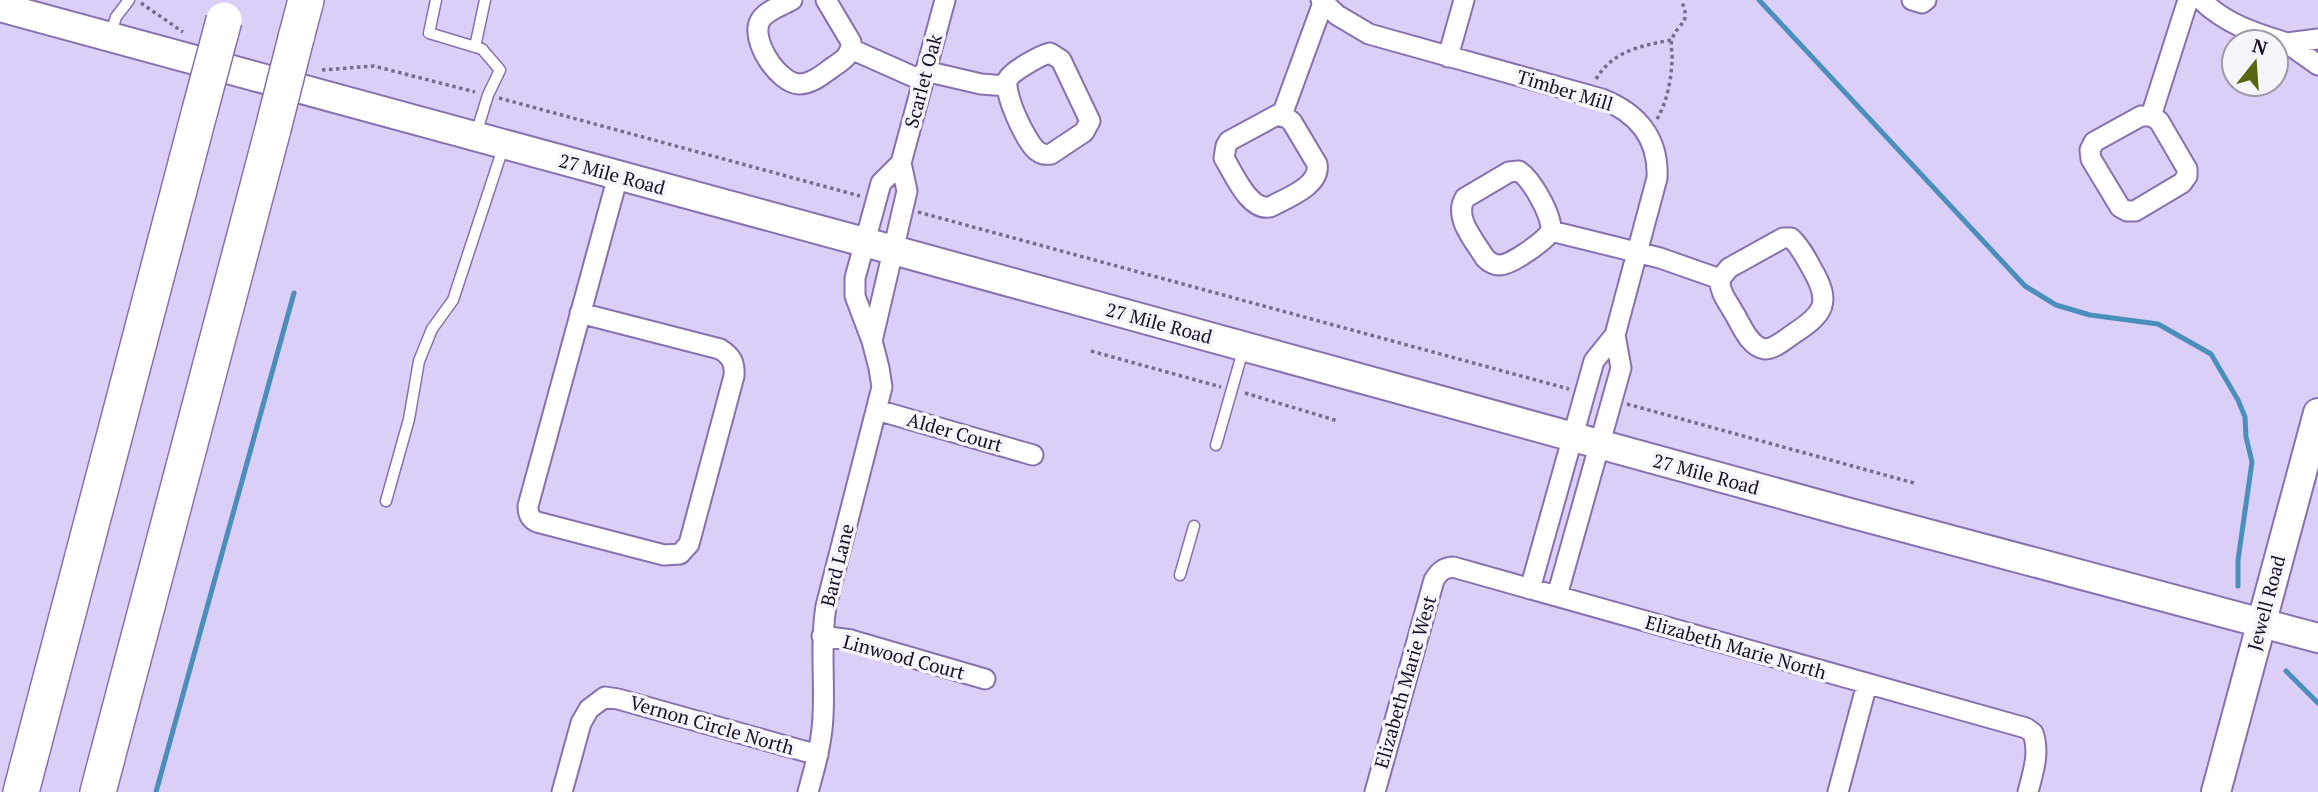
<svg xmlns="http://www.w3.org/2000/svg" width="2318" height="792" font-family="'PT Serif',serif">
<rect width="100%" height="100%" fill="#dbcef7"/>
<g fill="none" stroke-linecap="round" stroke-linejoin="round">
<!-- stream -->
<path stroke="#4a8ebb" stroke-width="5" d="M 1759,0 L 2025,286 L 2056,305 L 2090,315 L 2158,324 L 2211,354 L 2238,400 L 2245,417 L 2246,437 L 2252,462 L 2238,560 L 2238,586
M 2286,671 L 2318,703
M 156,792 L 294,293"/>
<!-- lane casing -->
<g stroke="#8771af" stroke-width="13">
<path id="lane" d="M 436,0 L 429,33 L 482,49 L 500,70 L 488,95 L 476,134
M 110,36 L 116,17 L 129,0
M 475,47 L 485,0
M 1216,445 L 1244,347
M 386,501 L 409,419 L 419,361 L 432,329 L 453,300 L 504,145
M 1180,575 L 1194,526"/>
</g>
<!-- street casing -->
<g stroke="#8771af" stroke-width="23">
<path id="street" d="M 792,0 C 783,5 765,11 760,21 C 750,40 778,83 799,84 C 812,84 823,74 833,67 C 843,60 851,56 851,42 L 826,0
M 1321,0 L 1337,15 L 1369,34 L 1602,99 C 1638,113 1659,139 1657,178 L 1615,335
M 1912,0 L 1922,3 L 1926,0
M 2201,0 C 2226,24 2254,33 2287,43
M 2318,39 L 2287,43 L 2318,65
M 851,49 L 923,81
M 1050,53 L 1061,60 L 1090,121 L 1084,132 L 1051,154 C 1044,155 1041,154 1036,150 C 1026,141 1002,92 1008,79 C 1012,71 1041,55 1050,53 Z
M 1448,57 L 1464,0
M 925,71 L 981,84 L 1007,86
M 1277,115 L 1287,118 L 1292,122 L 1317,164 C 1321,186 1286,198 1270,207 C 1249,211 1234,174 1224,158 L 1226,146 L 1229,141 Z
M 1282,115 L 1323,3
M 2141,116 L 2151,116 L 2159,121 L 2187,169 L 2187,176 L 2182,183 L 2135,211 L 2127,211 L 2120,207 L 2091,159 L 2090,150 L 2094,142 Z
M 2151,116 L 2188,0
M 901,163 L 945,0
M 1519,171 C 1532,180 1552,215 1551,231 C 1545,241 1511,265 1500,265 C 1493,265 1489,262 1485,258 C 1475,241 1453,218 1465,198 L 1509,172 Z
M 1551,231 L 1660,258 L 1720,279
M 1783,238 L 1791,238 C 1800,246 1806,258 1812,269 C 1832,303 1824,314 1793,334 C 1786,339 1774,349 1765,349 C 1749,347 1741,324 1734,313 C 1728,302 1719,292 1720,279 L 1729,268 Z
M 580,313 L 720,349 C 731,356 735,362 734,376 L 689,544 L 680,554 L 664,555 L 537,522 C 530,519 528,514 528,506 L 618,176
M 877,410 L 1033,455
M 1530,589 L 1594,361 L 1615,335 L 1621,368 L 1557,596
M 822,636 L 851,640 L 985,679
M 562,792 L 581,723 L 589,709 L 605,697 L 618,699 L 818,755
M 808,792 C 815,767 822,742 823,716 C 825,679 820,643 826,606 L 882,387 L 879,368 L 872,341 L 855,296 L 855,278 L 881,183 L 901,163 L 907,191 L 872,341
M 1375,792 L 1434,580 C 1439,572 1443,568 1453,567 L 2026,728 L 2033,733 C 2040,753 2033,772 2028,792
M 1838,792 L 1867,684"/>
</g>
<!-- secondary casing -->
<g stroke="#8771af" stroke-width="32">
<path id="secondary" d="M 0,7 L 864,242 L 1850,513 L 2318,638
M 2216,792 L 2318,413"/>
</g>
<!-- highway casing -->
<g stroke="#8771af" stroke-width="38">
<path id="highway" d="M 296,38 L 306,0
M 21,792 L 200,110
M 98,792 L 273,129"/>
</g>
<!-- path -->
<path stroke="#786c8d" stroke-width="3.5" stroke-dasharray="3.5 3.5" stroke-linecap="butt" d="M 141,3 L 183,32
M 322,70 L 374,66 L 475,92
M 1596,79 C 1613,51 1640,46 1671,40
M 499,98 L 860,196
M 1657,119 C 1667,102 1671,81 1672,61 C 1673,54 1670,45 1672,39 C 1679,21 1692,24 1681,0
M 918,212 L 1569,389
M 1091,351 L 1221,387
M 1245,393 L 1338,421
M 1627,404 L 1914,483"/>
<!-- lane -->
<use href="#lane" stroke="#fff" stroke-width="10"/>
<!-- street -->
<use href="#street" stroke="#fff" stroke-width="19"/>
<!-- secondary -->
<use href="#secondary" stroke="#fff" stroke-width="28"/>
<!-- highway -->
<use href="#highway" stroke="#fff" stroke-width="35"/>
<!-- highway-bridge casing -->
<g stroke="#8771af" stroke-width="38" stroke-linecap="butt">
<path id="highway-bridge" d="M 200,110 L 224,20
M 273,129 L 296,38"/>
</g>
<!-- highway-bridge -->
<use href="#highway-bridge" stroke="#fff" stroke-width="35"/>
</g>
<g text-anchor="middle" stroke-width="7" stroke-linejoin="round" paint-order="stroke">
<!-- street labels -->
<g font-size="19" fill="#190f27" stroke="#f7f5fc">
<text transform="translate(923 81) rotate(-75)" y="7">Scarlet Oak</text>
<text transform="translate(1565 90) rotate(17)" y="7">Timber Mill</text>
<text transform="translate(612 174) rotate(15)" y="7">27 Mile Road</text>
<text transform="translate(1159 323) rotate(15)" y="7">27 Mile Road</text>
<text transform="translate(955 432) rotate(16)" y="7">Alder Court</text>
<text transform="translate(1706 474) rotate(15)" y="7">27 Mile Road</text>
<text transform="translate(837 565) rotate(-76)" y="7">Bard Lane</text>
<text transform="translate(2266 603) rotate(-75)" y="7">Jewell Road</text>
<text transform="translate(1736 647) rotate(16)" y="7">Elizabeth Marie North</text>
<text transform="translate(904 657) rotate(15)" y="7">Linwood Court</text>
<text transform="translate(1405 682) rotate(-74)" y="7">Elizabeth Marie West</text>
<text transform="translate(712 725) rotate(16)" y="7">Vernon Circle North</text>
</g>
</g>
<!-- north arrow -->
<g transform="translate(2255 63) rotate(17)"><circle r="33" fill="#f7f5fc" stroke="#9e99a7" stroke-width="2"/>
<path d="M0-5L12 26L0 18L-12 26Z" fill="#576710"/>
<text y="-10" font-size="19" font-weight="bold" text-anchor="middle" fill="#190f27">N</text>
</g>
</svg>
